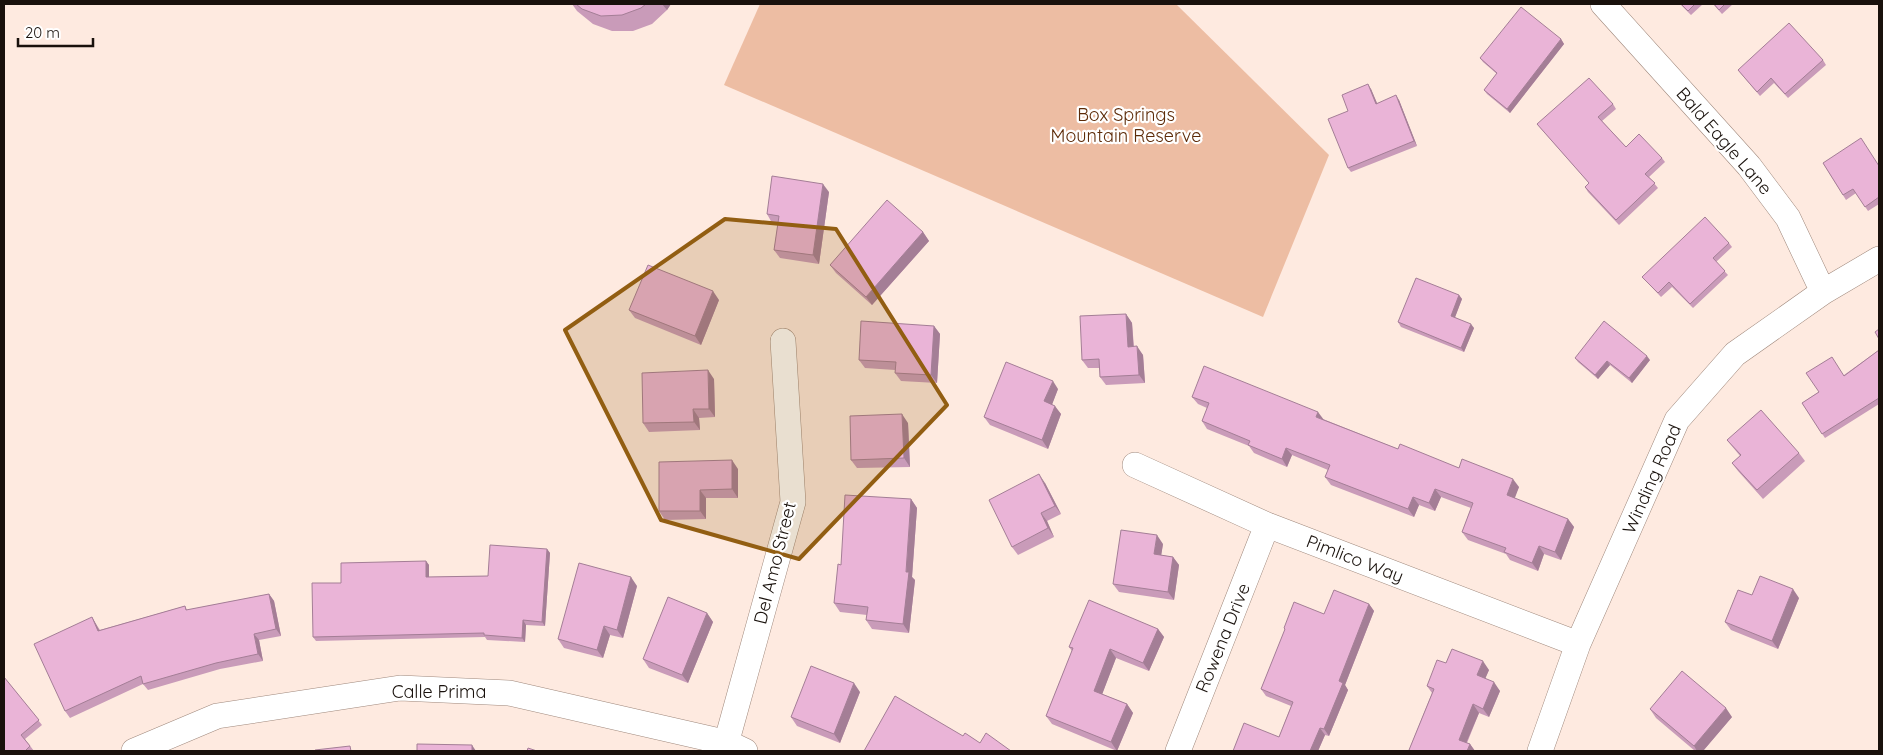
<svg xmlns="http://www.w3.org/2000/svg" width="1883" height="755" font-family="Quicksand,sans-serif">
<rect width="100%" height="100%" fill="#feeae0"/>
<!-- green -->
<path fill="#edbda3" d="M 760,4 L 1176,4 L 1329,155 L 1263,317 L 724,85 Z"/>
<g fill="none" stroke-linecap="round" stroke-linejoin="round">
<!-- street casing -->
<g stroke="#9f887c" stroke-width="26">
<path id="street" d="M 1603,4 L 1749,166 L 1788,218 L 1823,292
M 1135,465 L 1267,525 L 1578,644
M 134,751 L 217,716 L 400,688 L 509,693 L 728,743 L 745,751
M 724,751 L 793,502 L 783,341
M 1178,751 L 1267,525
M 1540,751 L 1578,644 L 1677,420 L 1735,354 L 1823,292 L 1879,259"/>
</g>
<!-- street -->
<use href="#street" stroke="#fff" stroke-width="25"/>
</g>
<!-- wall -->
<path fill="#c99bb9" d="M 572,4 L 671,4 L 667,10 L 652,24 L 633,31 L 612,31 L 593,24 L 577,11 Z
M 1680,4 L 1703,4 L 1691,15 Z
M 1713,4 L 1733,4 L 1722,14 Z
M 1561,39 L 1564,44 L 1510,113 L 1487,94 L 1484,90 L 1497,74 L 1483,62 L 1480,58 Z
M 1823,60 L 1826,65 L 1788,98 L 1774,83 L 1760,96 L 1738,70 Z
M 1371,89 L 1377,103 L 1399,100 L 1417,146 L 1351,172 L 1348,168 L 1348,111 Z
M 1613,104 L 1616,109 L 1602,121 L 1626,147 L 1662,158 L 1665,162 L 1649,177 L 1658,188 L 1619,225 L 1588,192 L 1585,187 L 1589,183 L 1537,124 Z
M 1823,163 L 1879,165 L 1879,204 L 1868,211 L 1856,193 L 1846,200 Z
M 829,192 L 819,264 L 780,258 L 774,250 L 778,223 L 772,223 L 767,214 Z
M 923,232 L 929,241 L 872,305 L 836,273 L 830,265 Z
M 1729,243 L 1732,247 L 1716,262 L 1728,275 L 1693,308 L 1672,287 L 1661,297 L 1646,281 L 1642,277 Z
M 1459,295 L 1462,299 L 1455,317 L 1474,328 L 1464,352 L 1401,327 L 1398,322 Z
M 719,300 L 701,345 L 635,318 L 629,310 Z
M 1126,314 L 1132,323 L 1134,347 L 1143,355 L 1145,383 L 1106,385 L 1100,377 L 1100,368 L 1088,368 L 1082,360 Z
M 934,326 L 940,334 L 937,383 L 901,381 L 895,373 L 895,370 L 865,368 L 859,360 Z
M 1879,350 L 1879,404 L 1825,438 L 1802,403 L 1844,375 Z
M 1575,358 L 1650,360 L 1632,383 L 1610,365 L 1598,379 L 1578,362 Z
M 714,379 L 715,417 L 699,418 L 700,430 L 649,432 L 643,423 Z
M 1058,389 L 1052,404 L 1061,414 L 1048,449 L 990,425 L 984,417 Z
M 1192,397 L 1323,419 L 1398,449 L 1459,468 L 1519,487 L 1514,498 L 1568,519 L 1574,527 L 1561,560 L 1544,554 L 1538,571 L 1510,560 L 1506,554 L 1468,540 L 1462,532 L 1471,508 L 1441,497 L 1435,511 L 1419,505 L 1414,517 L 1331,485 L 1325,477 L 1328,470 L 1292,455 L 1287,467 L 1254,453 L 1249,446 L 1207,429 L 1202,421 L 1207,408 L 1198,404 Z
M 908,423 L 910,467 L 857,468 L 851,460 Z
M 1727,440 L 1799,453 L 1805,461 L 1763,499 L 1738,471 L 1732,463 L 1740,456 Z
M 738,469 L 738,498 L 706,498 L 706,519 L 665,520 L 659,511 Z
M 1045,483 L 1061,514 L 1047,521 L 1054,537 L 1018,555 L 1012,547 Z
M 911,499 L 917,508 L 912,577 L 915,580 L 909,633 L 872,629 L 866,620 L 867,615 L 840,612 L 834,603 L 841,565 Z
M 1163,544 L 1161,555 L 1173,557 L 1179,565 L 1174,600 L 1119,592 L 1113,584 Z
M 547,549 L 550,553 L 545,626 L 526,625 L 525,642 L 487,640 L 485,637 L 316,641 L 313,637 L 341,583 L 426,561 L 429,565 L 429,577 L 488,576 Z
M 637,586 L 623,638 L 610,635 L 603,658 L 564,648 L 558,639 Z
M 269,594 L 274,601 L 281,636 L 259,640 L 263,661 L 220,669 L 148,690 L 143,684 L 70,718 L 65,711 L 92,617 L 96,624 L 100,630 L 185,606 L 187,610 Z
M 1799,598 L 1778,649 L 1731,630 L 1725,622 Z
M 1369,604 L 1374,611 L 1345,685 L 1348,690 L 1329,736 L 1325,735 L 1318,751 L 1233,751 L 1279,737 L 1291,706 L 1266,696 L 1261,689 L 1285,630 L 1284,628 L 1324,614 Z
M 707,613 L 713,622 L 688,683 L 649,668 L 643,659 Z
M 1158,629 L 1164,637 L 1149,671 L 1116,658 L 1102,694 L 1127,704 L 1133,713 L 1117,751 L 1052,724 L 1046,716 L 1072,651 L 1069,647 Z
M 1446,663 L 1489,670 L 1485,678 L 1500,691 L 1489,717 L 1479,713 L 1467,743 L 1470,744 L 1475,751 L 1409,751 L 1409,750 L 1432,693 L 1427,686 Z
M 4,677 L 42,725 L 25,739 L 34,751 L 4,751 Z
M 860,692 L 840,743 L 797,726 L 791,717 Z
M 1650,709 L 1732,717 L 1703,751 L 1695,751 L 1656,718 Z"/>
<!-- shaded-wall -->
<path fill="#a47e96" d="M 662,4 L 671,4 L 667,10 Z
M 1561,39 L 1564,44 L 1510,113 L 1507,109 Z
M 1368,84 L 1371,89 L 1379,108 L 1376,104 Z
M 1396,95 L 1399,100 L 1417,146 L 1414,141 Z
M 823,184 L 829,192 L 819,264 L 813,255 Z
M 923,232 L 929,241 L 872,305 L 866,297 Z
M 713,291 L 719,300 L 701,345 L 695,336 Z
M 1459,295 L 1462,299 L 1454,320 L 1451,316 Z
M 1126,314 L 1132,323 L 1134,355 L 1128,347 Z
M 1471,324 L 1474,328 L 1464,352 L 1461,348 Z
M 934,326 L 940,334 L 937,383 L 931,375 Z
M 1137,346 L 1143,355 L 1145,383 L 1139,375 Z
M 1647,356 L 1650,360 L 1632,383 L 1629,378 Z
M 1607,361 L 1610,365 L 1598,379 L 1595,375 Z
M 708,370 L 714,379 L 715,417 L 709,409 Z
M 1053,381 L 1058,389 L 1050,410 L 1044,401 Z
M 1055,406 L 1061,414 L 1048,449 L 1042,440 Z
M 693,409 L 699,418 L 700,430 L 694,422 Z
M 1318,412 L 1324,420 L 1316,417 Z
M 902,414 L 908,423 L 910,467 L 904,458 Z
M 1286,448 L 1292,455 L 1287,467 L 1282,459 Z
M 732,460 L 738,469 L 738,498 L 732,489 Z
M 1039,474 L 1045,483 L 1061,514 L 1055,506 Z
M 1513,479 L 1519,487 L 1513,503 L 1507,495 Z
M 1435,489 L 1441,497 L 1435,511 L 1429,503 Z
M 700,490 L 706,498 L 706,519 L 700,511 Z
M 1413,497 L 1419,505 L 1414,517 L 1408,509 Z
M 911,499 L 917,508 L 912,577 L 915,580 L 909,633 L 903,624 Z
M 1041,513 L 1047,521 L 1054,537 L 1048,528 Z
M 1568,519 L 1574,527 L 1561,560 L 1555,552 Z
M 1157,535 L 1163,544 L 1160,563 L 1154,554 Z
M 1539,546 L 1544,554 L 1538,571 L 1532,563 Z
M 547,549 L 550,553 L 545,626 L 542,622 Z
M 1173,557 L 1179,565 L 1174,600 L 1168,592 Z
M 426,561 L 429,565 L 429,581 L 426,577 Z
M 631,577 L 637,586 L 623,638 L 617,630 Z
M 1793,589 L 1799,598 L 1778,649 L 1772,641 Z
M 269,594 L 274,601 L 281,636 L 276,629 Z
M 1369,604 L 1374,611 L 1345,685 L 1348,690 L 1329,736 L 1324,729 L 1339,681 Z
M 707,613 L 713,622 L 688,683 L 682,675 Z
M 92,617 L 96,624 L 103,638 L 98,631 Z
M 523,620 L 526,625 L 525,642 L 522,638 Z
M 604,626 L 610,635 L 603,658 L 597,650 Z
M 1158,629 L 1164,637 L 1149,671 L 1143,663 Z
M 254,634 L 259,640 L 263,661 L 258,654 Z
M 1110,649 L 1116,658 L 1100,700 L 1094,691 Z
M 1483,661 L 1489,670 L 1483,684 L 1477,675 Z
M 1494,682 L 1500,691 L 1489,717 L 1483,709 Z
M 854,683 L 860,692 L 840,743 L 834,734 Z
M 1127,704 L 1133,713 L 1117,751 L 1111,742 Z
M 1473,704 L 1479,713 L 1464,748 L 1459,740 Z
M 1726,708 L 1732,717 L 1703,751 L 1697,751 L 1694,746 Z
M 1320,728 L 1325,735 L 1318,751 L 1310,751 Z
M 1470,744 L 1475,751 L 1467,751 Z
M 472,745 L 476,751 L 472,751 Z"/>
<!-- building -->
<path fill="#eab4d7" stroke="#a47e96" d="M 576,4 L 646,4 L 641,8 L 622,15 L 601,16 L 582,9 Z
M 1681,4 L 1695,4 L 1688,11 Z
M 1714,4 L 1725,4 L 1719,10 Z
M 1521,7 L 1561,39 L 1507,109 L 1484,90 L 1497,73 L 1480,58 Z
M 1789,23 L 1823,60 L 1785,94 L 1771,78 L 1757,92 L 1738,70 Z
M 1589,78 L 1613,104 L 1598,117 L 1626,147 L 1639,134 L 1662,158 L 1645,174 L 1655,183 L 1616,220 L 1585,187 L 1589,183 L 1537,124 Z
M 1368,84 L 1376,104 L 1396,95 L 1414,141 L 1348,168 L 1328,119 L 1348,111 L 1342,95 Z
M 1861,138 L 1879,166 L 1879,197 L 1865,207 L 1853,189 L 1843,195 L 1823,163 Z
M 772,176 L 823,184 L 813,255 L 774,250 L 779,216 L 767,214 Z
M 887,200 L 923,232 L 866,297 L 830,265 Z
M 1705,217 L 1729,243 L 1713,258 L 1725,271 L 1690,304 L 1669,282 L 1658,293 L 1642,277 Z
M 648,265 L 713,291 L 695,336 L 629,310 Z
M 1416,278 L 1459,295 L 1451,316 L 1471,324 L 1461,348 L 1398,322 Z
M 1126,314 L 1128,347 L 1137,346 L 1139,375 L 1100,377 L 1099,359 L 1082,360 L 1080,316 Z
M 861,321 L 934,326 L 931,375 L 895,373 L 896,362 L 859,360 Z
M 1604,321 L 1647,356 L 1629,378 L 1607,361 L 1595,375 L 1575,358 Z
M 1879,329 L 1879,339 L 1875,332 Z
M 1879,350 L 1879,398 L 1822,434 L 1802,403 L 1819,392 L 1806,373 L 1832,357 L 1844,376 Z
M 1006,362 L 1053,381 L 1044,401 L 1055,406 L 1042,440 L 984,417 Z
M 1204,366 L 1318,412 L 1316,417 L 1398,449 L 1400,444 L 1459,468 L 1462,459 L 1513,479 L 1507,495 L 1568,519 L 1555,552 L 1539,546 L 1532,563 L 1504,552 L 1506,548 L 1462,532 L 1473,503 L 1435,489 L 1429,503 L 1413,497 L 1408,509 L 1325,477 L 1330,465 L 1286,448 L 1282,459 L 1248,445 L 1250,441 L 1202,421 L 1209,403 L 1192,397 Z
M 708,370 L 709,409 L 693,409 L 694,422 L 643,423 L 642,373 Z
M 1761,410 L 1799,453 L 1757,490 L 1732,463 L 1741,455 L 1727,440 Z
M 902,414 L 904,458 L 851,460 L 850,416 Z
M 732,460 L 732,489 L 700,490 L 700,511 L 659,511 L 659,462 Z
M 1039,474 L 1055,506 L 1041,513 L 1048,528 L 1012,547 L 989,500 Z
M 845,495 L 911,499 L 906,572 L 909,572 L 903,624 L 866,620 L 868,607 L 834,603 L 838,564 L 841,565 Z
M 1121,530 L 1157,535 L 1154,554 L 1173,557 L 1168,592 L 1113,584 Z
M 490,545 L 547,549 L 542,622 L 523,620 L 522,638 L 484,635 L 484,633 L 313,637 L 312,583 L 341,583 L 341,563 L 426,561 L 426,577 L 488,576 Z
M 579,563 L 631,577 L 617,630 L 604,626 L 597,650 L 558,639 Z
M 1760,576 L 1793,589 L 1772,641 L 1725,622 L 1738,590 L 1752,595 Z
M 1334,590 L 1369,604 L 1339,681 L 1343,683 L 1324,729 L 1320,728 L 1310,751 L 1233,751 L 1244,723 L 1279,737 L 1293,702 L 1261,689 L 1285,629 L 1284,628 L 1294,602 L 1324,614 Z
M 269,594 L 276,629 L 254,634 L 258,654 L 216,663 L 143,684 L 141,676 L 65,711 L 34,644 L 92,617 L 98,631 L 185,606 L 186,610 Z
M 668,597 L 707,613 L 682,675 L 643,659 Z
M 1089,600 L 1158,629 L 1143,663 L 1110,649 L 1094,691 L 1127,704 L 1111,742 L 1046,716 L 1073,648 L 1069,647 Z
M 1452,649 L 1483,661 L 1477,675 L 1494,682 L 1483,709 L 1473,704 L 1459,740 L 1470,744 L 1467,751 L 1411,751 L 1409,750 L 1434,689 L 1427,686 L 1437,660 L 1446,663 Z
M 811,666 L 854,683 L 834,734 L 791,717 Z
M 1682,671 L 1726,708 L 1694,746 L 1650,709 Z
M 4,677 L 39,720 L 21,735 L 30,746 L 25,751 L 4,751 Z
M 895,696 L 963,736 L 965,733 L 980,743 L 986,733 L 1011,751 L 864,751 Z
M 417,744 L 472,745 L 472,751 L 417,751 Z
M 350,746 L 351,751 L 316,751 L 315,750 Z
M 528,748 L 537,751 L 527,751 Z"/>
<!-- marked area -->
<path fill="#925e12" fill-opacity="0.2" stroke="#925e12" stroke-width="4" stroke-linejoin="round" d="M 725,219 L 836,229 L 947,405 L 799,559 L 661,520 L 565,330 Z"/>
<g text-anchor="middle" stroke-width="4.5" stroke-linejoin="round" paint-order="stroke">
<!-- park labels -->
<g font-size="18" fill="#5d2b08" stroke="#fff">
<text x="1126" y="121">Box Springs<tspan x="1126" dy="21">Mountain Reserve</tspan></text>
</g>
<!-- street labels -->
<g font-size="18" fill="#19110c" stroke="#fff">
<text transform="translate(1724 141) rotate(49)" y="6">Bald Eagle Lane</text>
<text transform="translate(1652 479) rotate(-66)" y="6">Winding Road</text>
<text transform="translate(1355 559) rotate(21)" y="6">Pimlico Way</text>
<text transform="translate(775 563) rotate(-76)" y="6">Del Amo Street</text>
<text transform="translate(1223 638) rotate(-68)" y="6">Rowena Drive</text>
<text x="439" y="698">Calle Prima</text>
</g>
</g>
<!-- border -->
<rect width="1883" height="755" fill="none" stroke="#19110c" stroke-width="10"/>
<!-- scale -->
<path d="M18 38v8h75v-8" fill="none" stroke="#19110c" stroke-width="2.5"/>
<text x="25" y="38" font-size="15" fill="#19110c" stroke="#ffffff" stroke-width="4" paint-order="stroke">20 m</text>
</svg>
